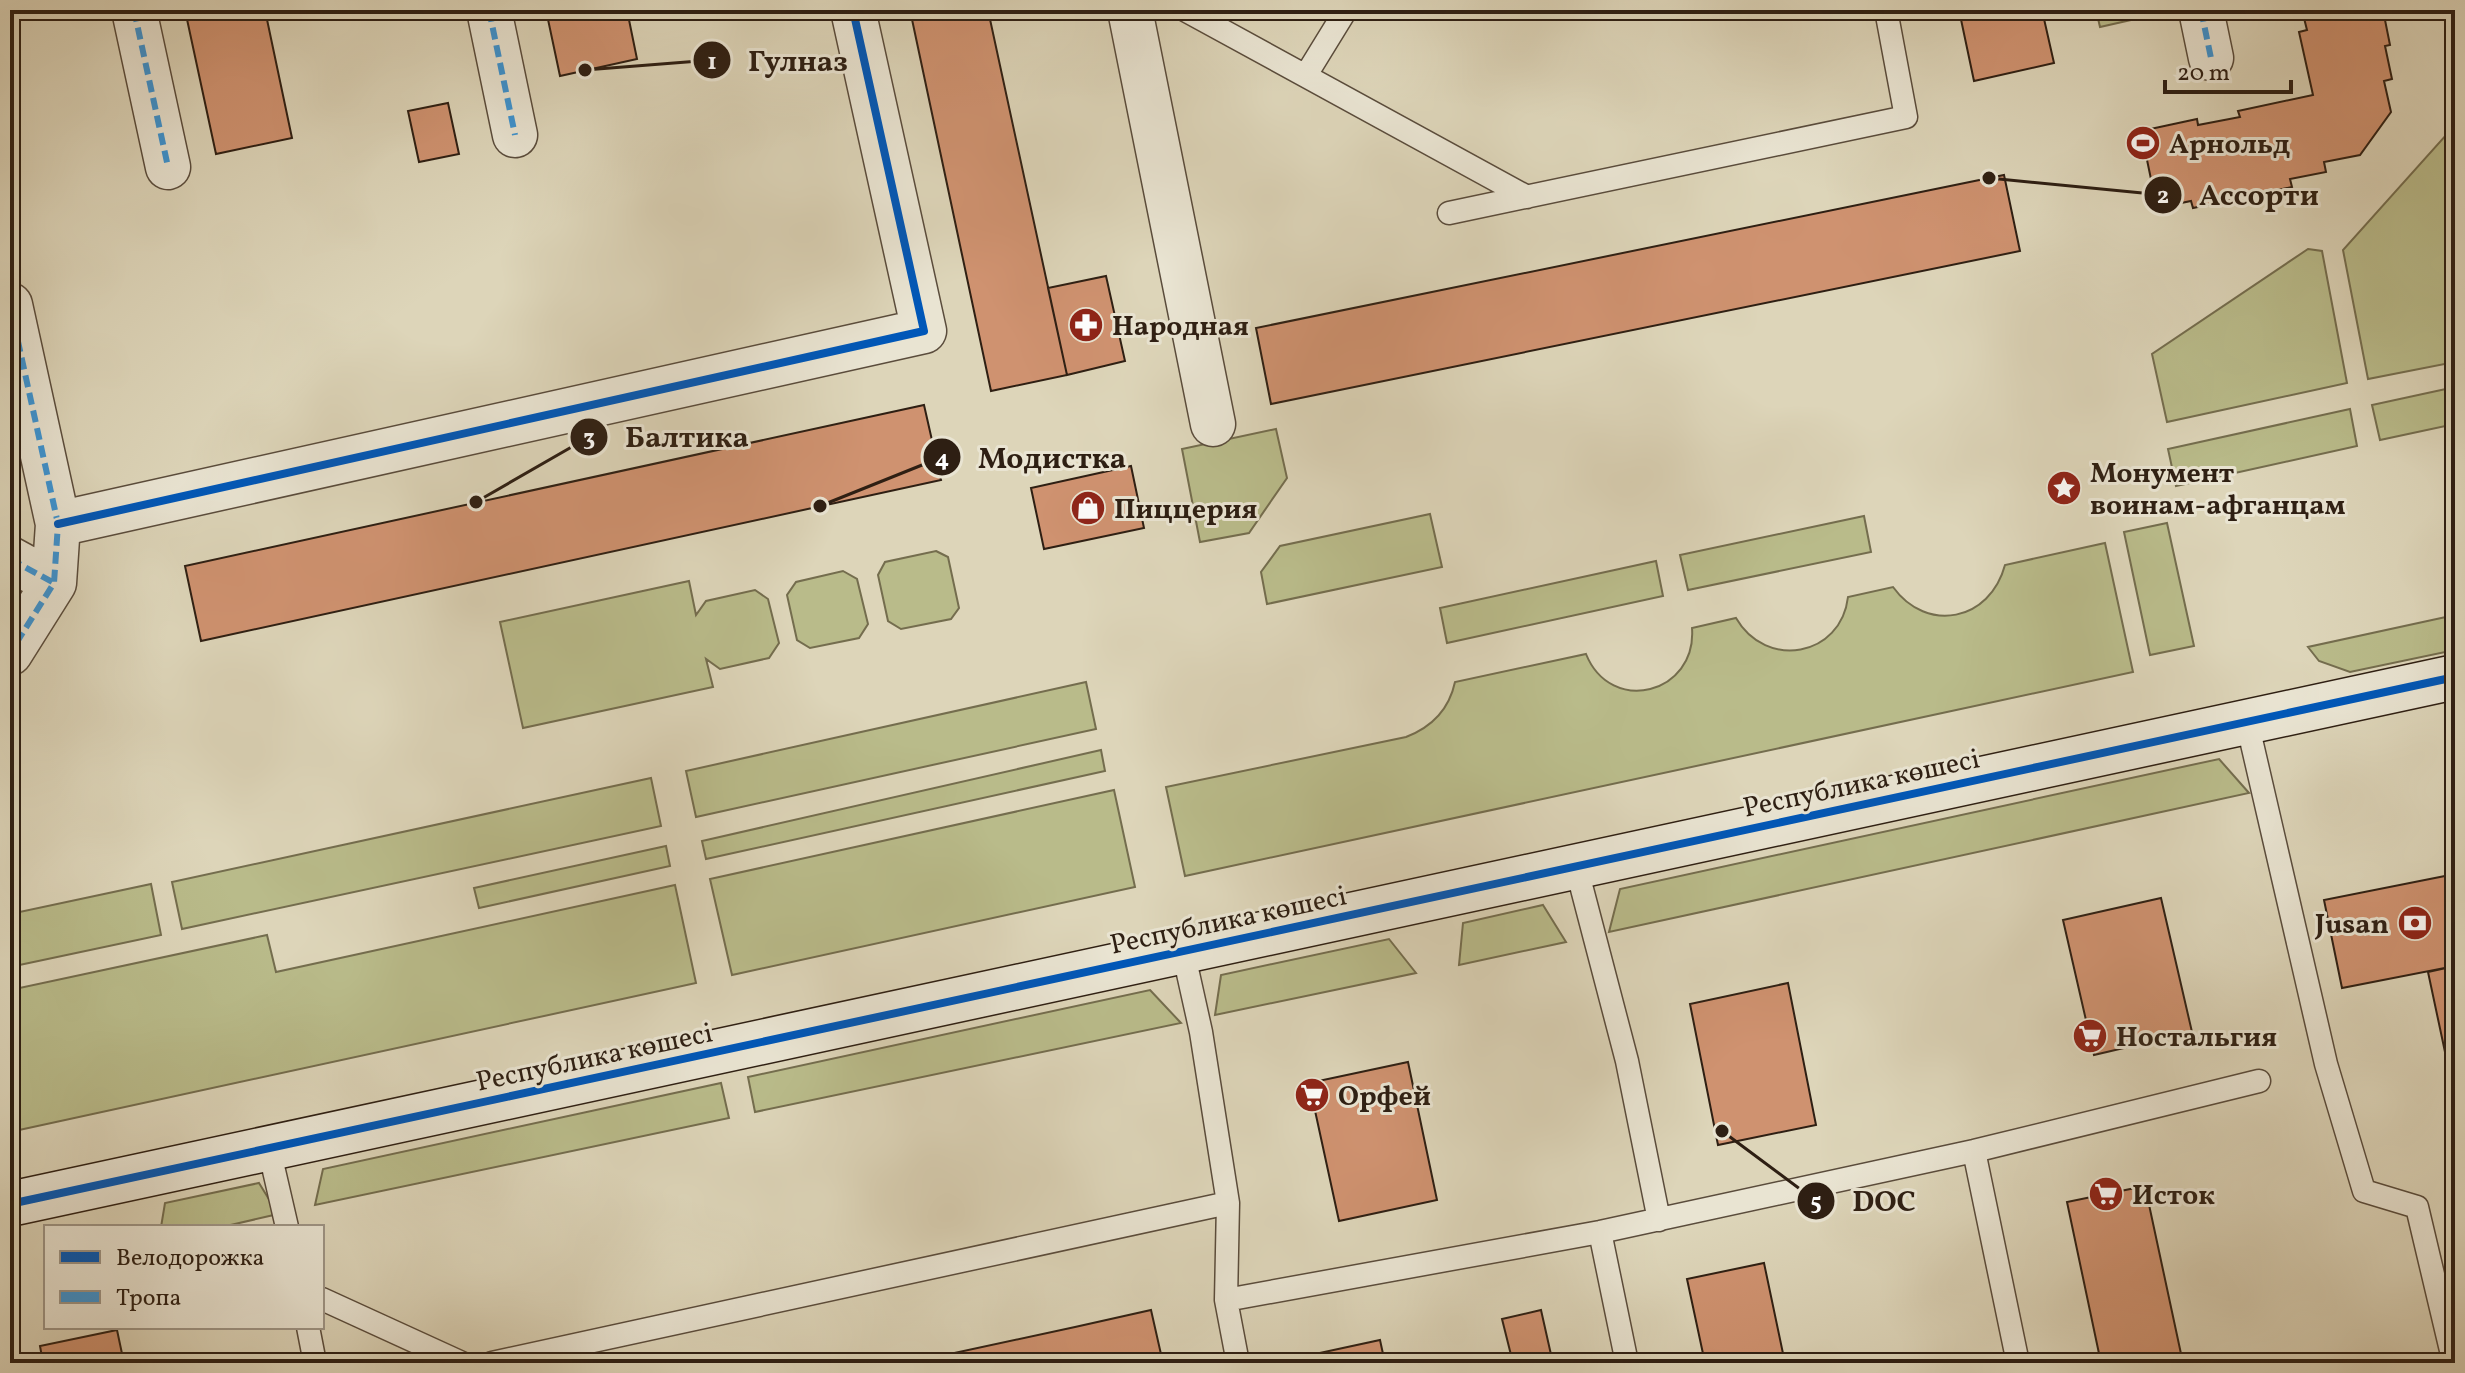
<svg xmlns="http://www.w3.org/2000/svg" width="2465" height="1373" font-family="Vollkorn,serif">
<rect width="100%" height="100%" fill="#ddd5b9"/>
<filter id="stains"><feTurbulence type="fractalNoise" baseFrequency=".0025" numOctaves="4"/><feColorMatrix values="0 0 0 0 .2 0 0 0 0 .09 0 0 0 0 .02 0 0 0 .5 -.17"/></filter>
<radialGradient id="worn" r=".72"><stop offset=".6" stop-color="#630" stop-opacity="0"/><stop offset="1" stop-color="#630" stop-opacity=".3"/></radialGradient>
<!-- green -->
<path fill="#b9bb8a" stroke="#746d4e" stroke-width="2" d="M 2096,10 L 2151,10 L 2153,15 L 2100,27 Z
M 2455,125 L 2455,362 L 2368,379 L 2343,250 Z
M 2308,249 L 2322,251 L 2347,383 L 2167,422 L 2152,354 Z
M 2455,387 L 2455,424 L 2380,440 L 2372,405 Z
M 2350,409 L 2357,446 L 2176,486 L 2168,449 Z
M 1276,429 L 1287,478 L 1249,533 L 1200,542 L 1182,449 Z
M 1430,514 L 1442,567 L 1267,604 L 1261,572 L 1280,546 Z
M 1864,516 L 1871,552 L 1688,590 L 1680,555 Z
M 2167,523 L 2194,646 L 2150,655 L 2124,532 Z
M 2105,543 L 2133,672 L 1185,876 L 1166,787 L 1406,737 C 1432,727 1449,710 1455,682 L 1586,654 C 1611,716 1697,694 1692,628 L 1736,618 C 1766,670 1841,657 1848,597 L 1893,587 C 1927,634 1990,621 2005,565 Z
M 936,551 L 948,557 L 959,608 L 951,619 L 901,629 L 888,621 L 878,575 L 885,562 Z
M 1656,561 L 1663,596 L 1447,643 L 1440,608 Z
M 843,571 L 857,579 L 868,624 L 859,638 L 810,648 L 797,640 L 787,595 L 796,582 Z
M 689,581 L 696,615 L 706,601 L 755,590 L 768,599 L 779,643 L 769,658 L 720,669 L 706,659 L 713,687 L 523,728 L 500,622 Z
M 2455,615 L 2455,650 L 2350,672 L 2319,661 L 2308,647 Z
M 1086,682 L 1096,729 L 696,817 L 686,771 Z
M 1101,750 L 1105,771 L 706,859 L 702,841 Z
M 2219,759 L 2249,793 L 1609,932 L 1620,889 Z
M 651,778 L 661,826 L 182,929 L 172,882 Z
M 1114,790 L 1135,887 L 732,975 L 710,879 Z
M 666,846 L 670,866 L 479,908 L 474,888 Z
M 151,884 L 161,935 L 10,967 L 10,914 Z
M 675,885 L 696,983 L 10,1132 L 10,990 L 267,935 L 276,972 Z
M 1543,905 L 1566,942 L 1459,965 L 1463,923 Z
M 1389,939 L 1416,973 L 1215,1015 L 1221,975 Z
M 1150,990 L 1181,1023 L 755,1112 L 748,1077 Z
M 721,1083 L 729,1118 L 315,1205 L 323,1169 Z
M 259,1183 L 278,1214 L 222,1227 L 161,1227 L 165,1203 Z"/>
<!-- building -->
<path fill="#cf9270" stroke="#2e1f13" stroke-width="2" d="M 185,10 L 265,10 L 292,138 L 216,154 Z
M 546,10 L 627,10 L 637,59 L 560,76 Z
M 910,10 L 988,10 L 1067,375 L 991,391 Z
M 1959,10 L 2042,10 L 2054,63 L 1974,81 Z
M 2302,10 L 2383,10 L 2390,45 L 2385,46 L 2392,79 L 2384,81 L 2391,112 L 2360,155 L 2324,162 L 2326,172 L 2290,179 L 2292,187 L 2193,208 L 2191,201 L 2157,208 L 2141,131 L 2197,119 L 2198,125 L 2240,117 L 2238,111 L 2313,95 L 2299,32 L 2307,30 Z
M 448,103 L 459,154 L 419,162 L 408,111 Z
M 2004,175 L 2020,251 L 1271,404 L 1256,328 Z
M 1106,276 L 1125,361 L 1067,375 L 1048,288 Z
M 924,405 L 941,480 L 201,641 L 185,566 Z
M 1131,466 L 1144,528 L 1044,549 L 1031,488 Z
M 2455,874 L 2455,966 L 2342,988 L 2324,900 Z
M 2161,898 L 2192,1032 L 2094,1055 L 2063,920 Z
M 2455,966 L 2455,1099 L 2428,972 Z
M 1788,983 L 1816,1125 L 1718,1145 L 1690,1004 Z
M 1408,1062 L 1437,1200 L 1339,1221 L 1309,1083 Z
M 2145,1186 L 2183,1363 L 2101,1363 L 2067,1202 Z
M 1764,1263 L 1785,1363 L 1705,1363 L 1687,1279 Z
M 1151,1310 L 1163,1363 L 908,1363 L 1075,1327 Z
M 1541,1310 L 1552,1359 L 1534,1363 L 1513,1363 L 1502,1319 Z
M 117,1330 L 124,1363 L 43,1363 L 40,1346 Z
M 1380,1340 L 1385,1363 L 1302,1363 L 1301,1357 Z"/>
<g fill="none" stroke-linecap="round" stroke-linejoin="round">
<!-- lane casing -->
<g stroke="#5a4c3c" stroke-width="25">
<path id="lane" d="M 1185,10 L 1527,197
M 1306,75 L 1346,10
M 1449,213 L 1906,117 L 1886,10
M 2247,722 L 2326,1064 L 2364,1191 L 2417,1207 L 2454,1363
M 1576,866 L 1627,1061 L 1659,1220
M 1183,951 L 1201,1032 L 1228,1203 L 1226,1300 L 1238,1363
M 269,1149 L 287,1227
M 1974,1151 L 2018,1363
M 1600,1232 L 1627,1363
M 322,1299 L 462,1363
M 1226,1300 L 1600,1232 L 1974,1151 L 2259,1081
M 308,1327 L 315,1363
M 492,1363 L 1228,1203"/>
</g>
<!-- street casing -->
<g stroke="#5a4c3c" stroke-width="47">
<path id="street" d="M 134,10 L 168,167
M 489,10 L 515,135
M 1130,10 L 1213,424
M 2201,10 L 2211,58
M 10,305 L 58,524 L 54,583 L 10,653
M 58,524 L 924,331 L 853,10
M 10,559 L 54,583"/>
</g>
<!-- secondary casing -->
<g stroke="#2e1f13" stroke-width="47">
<path id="secondary" d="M 10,1204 L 2455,677"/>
</g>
<!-- lane -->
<use href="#lane" stroke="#e9e4d2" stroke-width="22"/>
<!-- street -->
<use href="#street" stroke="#e9e4d2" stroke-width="44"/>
<!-- secondary -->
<use href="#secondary" stroke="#e9e4d2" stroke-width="44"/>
<!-- quiet -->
<path stroke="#3c94d3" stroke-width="6" stroke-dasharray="12 6" stroke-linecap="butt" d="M 134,10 L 168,167
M 489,10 L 515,135
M 2201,10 L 2211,58
M 10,305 L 58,524 L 54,583 L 10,653
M 10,559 L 54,583"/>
<!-- cycleway casing -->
<g stroke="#e9e4d2" stroke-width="13">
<path id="cycleway" d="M 58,524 L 924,331 L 853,10
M 10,1204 L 2455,677"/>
</g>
<!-- cycleway -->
<use href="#cycleway" stroke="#0057b8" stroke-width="8"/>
</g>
<!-- icons -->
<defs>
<g id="stadium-disc" transform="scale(1.8)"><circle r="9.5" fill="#8f2418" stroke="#e9e4d2"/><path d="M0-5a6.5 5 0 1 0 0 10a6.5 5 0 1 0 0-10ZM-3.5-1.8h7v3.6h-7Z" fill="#fff"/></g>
<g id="pharmacy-disc" transform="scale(1.8)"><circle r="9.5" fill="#8f2418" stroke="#e9e4d2"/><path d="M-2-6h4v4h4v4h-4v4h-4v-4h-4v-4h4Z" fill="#fff"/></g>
<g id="sight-disc" transform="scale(1.8)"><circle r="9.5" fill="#8f2418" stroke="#e9e4d2"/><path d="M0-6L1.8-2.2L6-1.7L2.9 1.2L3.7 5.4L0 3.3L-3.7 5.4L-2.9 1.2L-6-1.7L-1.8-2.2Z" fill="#fff"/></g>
<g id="shop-disc" transform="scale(1.8)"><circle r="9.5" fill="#8f2418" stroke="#e9e4d2"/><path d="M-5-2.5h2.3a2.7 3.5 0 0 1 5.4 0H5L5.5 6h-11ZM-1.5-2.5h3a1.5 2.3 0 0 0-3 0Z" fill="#fff"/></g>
<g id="bank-disc" transform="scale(1.8)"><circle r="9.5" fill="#8f2418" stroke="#e9e4d2"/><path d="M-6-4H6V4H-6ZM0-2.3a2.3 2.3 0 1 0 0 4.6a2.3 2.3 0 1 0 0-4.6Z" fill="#fff"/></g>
<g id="supermarket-disc" transform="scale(1.8)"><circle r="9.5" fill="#8f2418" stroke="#e9e4d2"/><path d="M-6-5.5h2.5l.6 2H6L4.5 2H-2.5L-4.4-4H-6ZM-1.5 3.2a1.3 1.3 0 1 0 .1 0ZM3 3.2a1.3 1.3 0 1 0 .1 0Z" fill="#fff"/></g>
</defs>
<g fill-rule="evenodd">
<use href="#stadium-disc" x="2143" y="143"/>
<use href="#pharmacy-disc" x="1086" y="325"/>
<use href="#sight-disc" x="2064" y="488"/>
<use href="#shop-disc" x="1088" y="508"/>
<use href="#bank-disc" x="2415" y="923"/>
<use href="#supermarket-disc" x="2090" y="1036"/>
<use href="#supermarket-disc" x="1312" y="1095"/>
<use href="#supermarket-disc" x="2106" y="1194"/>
</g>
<g text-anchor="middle" stroke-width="6" stroke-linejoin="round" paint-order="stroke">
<!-- poi labels -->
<g font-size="28" font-weight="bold" fill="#2e1f13" stroke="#e9e4d2" text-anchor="start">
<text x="2169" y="153">Арнольд</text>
<text x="1112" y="335">Народная</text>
<text x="2090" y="482">Монумент<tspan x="2090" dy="32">воинам-афганцам</tspan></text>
<text x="1114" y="518">Пиццерия</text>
<text x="2389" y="933" text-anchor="end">Jusan</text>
<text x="2116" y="1046">Ностальгия</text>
<text x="1338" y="1105">Орфей</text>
<text x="2132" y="1204">Исток</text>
</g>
<!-- street labels -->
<g font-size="28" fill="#2e1f13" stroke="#e9e4d2">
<text transform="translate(1861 782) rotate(-12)" y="10">Республика көшесі</text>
<text transform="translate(1228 919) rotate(-12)" y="10">Республика көшесі</text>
<text transform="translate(594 1056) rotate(-12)" y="10">Республика көшесі</text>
</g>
</g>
<!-- callouts -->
<path fill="none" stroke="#2e1f13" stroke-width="3" d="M585 70L712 60M1989 178L2163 195M476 502L589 437M820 506L942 457M1722 1131L1816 1201"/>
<g fill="#2e1f13" stroke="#e9e4d2" stroke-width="3">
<circle cx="585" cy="70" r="8"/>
<circle cx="1989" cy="178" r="8"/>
<circle cx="476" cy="502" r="8"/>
<circle cx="820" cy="506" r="8"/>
<circle cx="1722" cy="1131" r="8"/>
<circle cx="712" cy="60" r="20"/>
<circle cx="2163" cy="195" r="20"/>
<circle cx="589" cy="437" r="20"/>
<circle cx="942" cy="457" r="20"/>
<circle cx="1816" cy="1201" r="20"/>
</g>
<g font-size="24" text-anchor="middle" font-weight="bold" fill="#fff">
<text x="712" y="69">1</text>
<text x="2163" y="203">2</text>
<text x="589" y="445">3</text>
<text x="942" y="466">4</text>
<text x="1816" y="1209">5</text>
</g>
<g font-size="30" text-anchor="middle" font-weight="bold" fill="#2e1f13" stroke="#e9e4d2" stroke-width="6" stroke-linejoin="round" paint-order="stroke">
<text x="798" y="71">Гулназ</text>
<text x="2259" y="205">Ассорти</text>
<text x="687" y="447">Балтика</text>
<text x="1052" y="468">Модистка</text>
<text x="1884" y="1211">DOC</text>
</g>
<!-- margin -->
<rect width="2465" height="1373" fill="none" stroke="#ddd5b9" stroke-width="40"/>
<rect x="12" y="12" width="2441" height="1349" fill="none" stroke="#2e1f13" stroke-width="4"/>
<rect x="20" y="20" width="2425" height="1333" fill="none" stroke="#2e1f13" stroke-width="2"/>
<!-- legend -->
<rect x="44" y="1225" width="280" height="104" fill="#e9e4d2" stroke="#9e9586" stroke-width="2"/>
<rect x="60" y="1251" width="40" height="12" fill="#0057b8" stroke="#9e9586" stroke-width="2"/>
<text x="116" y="1265" font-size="24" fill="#2e1f13">Велодорожка</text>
<rect x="60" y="1291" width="40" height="12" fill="#3c94d3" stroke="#9e9586" stroke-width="2"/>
<text x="116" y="1305" font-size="24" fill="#2e1f13">Тропа</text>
<!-- scale -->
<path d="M2165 80v12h126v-12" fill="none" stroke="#2e1f13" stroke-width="4"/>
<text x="2177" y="80" font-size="24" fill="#2e1f13" stroke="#e9e4d2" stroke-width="6" paint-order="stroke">20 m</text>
<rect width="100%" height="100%" filter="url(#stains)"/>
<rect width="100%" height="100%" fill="url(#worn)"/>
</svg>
